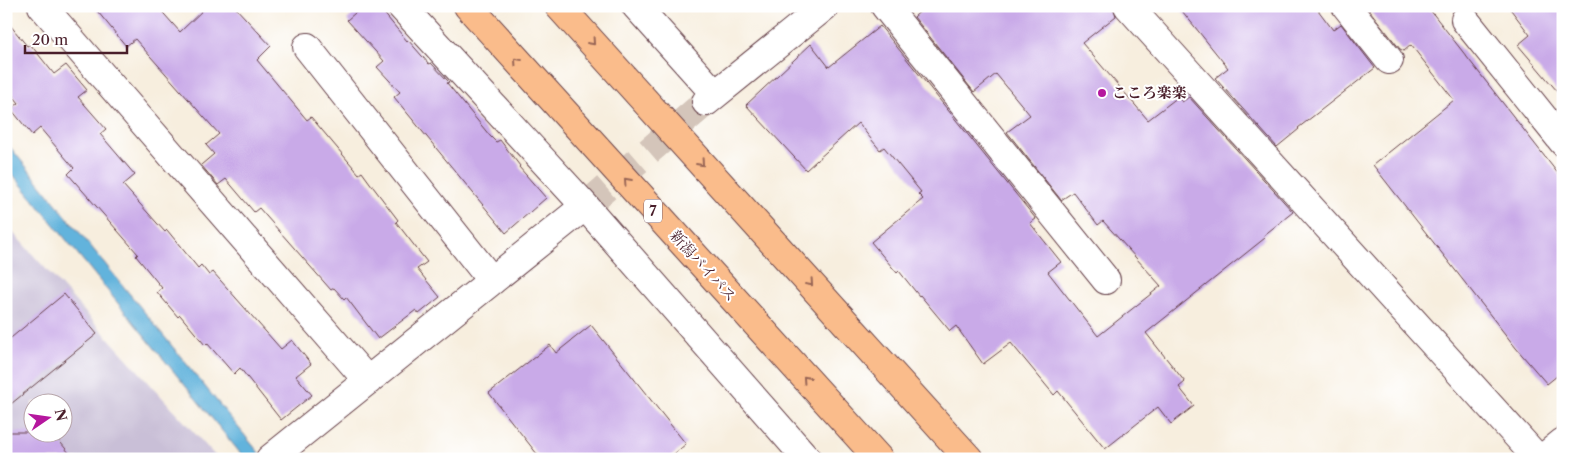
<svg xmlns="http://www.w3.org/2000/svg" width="1569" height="465" font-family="'Libre Caslon Text','Noto Serif JP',serif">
<rect width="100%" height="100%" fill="#fff"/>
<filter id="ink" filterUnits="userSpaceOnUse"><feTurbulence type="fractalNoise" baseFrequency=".02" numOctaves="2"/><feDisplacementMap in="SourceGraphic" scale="10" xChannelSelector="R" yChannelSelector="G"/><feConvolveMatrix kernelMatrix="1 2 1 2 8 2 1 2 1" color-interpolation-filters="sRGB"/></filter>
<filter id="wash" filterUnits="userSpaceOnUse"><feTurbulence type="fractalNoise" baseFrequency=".0096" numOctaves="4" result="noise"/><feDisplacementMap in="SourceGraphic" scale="20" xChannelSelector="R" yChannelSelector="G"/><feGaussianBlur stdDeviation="1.12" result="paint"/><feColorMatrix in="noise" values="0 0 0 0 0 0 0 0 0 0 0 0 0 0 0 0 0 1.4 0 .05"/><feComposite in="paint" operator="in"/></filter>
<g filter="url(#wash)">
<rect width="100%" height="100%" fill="#f7eede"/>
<!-- industrial -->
<path fill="#c9bfd7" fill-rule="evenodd" d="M 6,225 L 218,459 L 6,459 ZM 32,402 L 62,402 L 62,432 L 32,432 Z"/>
<!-- water -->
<path fill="#62b3dc" stroke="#566984" d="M 6,142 L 264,459 L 245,459 L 6,166 Z"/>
<g id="blocks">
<!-- building -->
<path fill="#c9aae8" d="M 93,6 L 157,6 L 180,32 L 207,6 L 234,6 L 271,46 L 257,60 L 307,120 L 311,117 L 359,174 L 362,172 L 370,183 L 398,220 L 396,222 L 427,262 L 417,269 L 440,297 L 419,314 L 416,310 L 378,339 L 346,297 L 344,299 L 334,288 L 331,290 L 259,208 L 254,212 L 226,179 L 218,185 L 201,165 L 214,154 L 206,145 L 219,134 L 135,39 L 126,46 Z
M 363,6 L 378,6 L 407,41 L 408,40 L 429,64 L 431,63 L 449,82 L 447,83 L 490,136 L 496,142 L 500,140 L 520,166 L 519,167 L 546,198 L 506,233 L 394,97 L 400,92 L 377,67 L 384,61 L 347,20 Z
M 926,6 L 1113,6 L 1116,16 L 1082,43 L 1148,120 L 1178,97 L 1182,102 L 1189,97 L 1293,212 L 1263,236 L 1265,238 L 1146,333 L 1185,382 L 1179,387 L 1194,406 L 1171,424 L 1158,407 L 1105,449 L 1058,391 L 1054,395 L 1011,343 L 983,364 L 956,326 L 950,331 L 920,295 L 919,296 L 899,271 L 897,273 L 871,242 L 923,199 L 918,194 L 921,192 L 884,147 L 880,150 L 858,123 L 806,170 L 746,105 L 811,44 L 829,67 L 880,26 L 1036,219 L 1030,223 L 1061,262 L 1048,272 L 1098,336 L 1161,286 L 1103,221 L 1098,225 L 1073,192 L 1061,200 L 1007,132 L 1030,115 L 996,74 L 974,92 L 914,17 Z
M 1178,6 L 1315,6 L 1333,30 L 1341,24 L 1375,68 L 1298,128 L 1299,129 L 1277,147 L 1215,78 L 1228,68 Z
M 1366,6 L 1427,6 L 1563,180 L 1563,371 L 1547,384 L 1516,348 L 1373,165 L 1454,100 L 1411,45 L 1404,51 L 1400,49 Z
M 1508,6 L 1563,6 L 1563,98 L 1518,45 L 1530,35 Z
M 6,20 L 27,46 L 30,44 L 54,74 L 66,65 L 87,90 L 78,97 L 106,129 L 100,134 L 135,175 L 123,185 L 165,232 L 167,230 L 198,268 L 201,265 L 209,275 L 213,272 L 281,349 L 292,340 L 311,364 L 296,376 L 312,395 L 281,420 L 240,368 L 234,374 L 207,343 L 205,345 L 180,315 L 178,317 L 157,292 L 162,288 L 136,256 L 138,254 L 68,174 L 74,168 L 40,128 L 32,135 L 11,109 L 19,103 L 6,87 Z
M 64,294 L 97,334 L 6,408 L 6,342 Z
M 591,325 L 686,444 L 668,459 L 541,459 L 489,393 L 550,345 L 556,353 Z
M 6,432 L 52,432 L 74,459 L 6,459 Z"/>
</g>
</g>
<g filter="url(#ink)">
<use href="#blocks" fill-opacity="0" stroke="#643e46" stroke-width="1"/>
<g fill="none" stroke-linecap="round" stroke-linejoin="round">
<!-- minor-tunnel -->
<path stroke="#d4c5ba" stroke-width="28" stroke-dasharray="28 14" stroke-linecap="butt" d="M 585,206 L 706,102"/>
<!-- minor casing -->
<g stroke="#643e46" stroke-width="30">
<path id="minor" d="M 42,6 L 368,381
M 401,6 L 585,206 L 807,459
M 636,6 L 715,94
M 885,6 L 1106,280
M 1128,6 L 1538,459
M 1346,6 L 1389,60
M 1465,20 L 1563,142
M 307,47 L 492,281
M 706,102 L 825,6
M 270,459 L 585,206
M 1542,459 L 1563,442"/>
</g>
<!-- trunk casing -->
<g stroke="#643e46" stroke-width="30">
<path id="trunk" d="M 468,6 L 879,459
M 559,6 L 969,459"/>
</g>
<!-- minor -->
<use href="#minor" stroke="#fff" stroke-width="28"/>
<!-- trunk -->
<use href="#trunk" stroke="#fabc8b" stroke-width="28"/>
</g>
<!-- one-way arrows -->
<defs><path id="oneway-chevron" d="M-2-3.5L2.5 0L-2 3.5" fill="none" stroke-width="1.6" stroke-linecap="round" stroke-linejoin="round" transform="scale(1.25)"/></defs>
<g stroke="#996656">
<use href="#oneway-chevron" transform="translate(592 42) rotate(48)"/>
<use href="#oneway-chevron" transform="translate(517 61) rotate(-132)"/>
<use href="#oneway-chevron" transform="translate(701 163) rotate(48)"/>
<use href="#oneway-chevron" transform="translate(627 181) rotate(-132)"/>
<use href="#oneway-chevron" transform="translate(810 283) rotate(48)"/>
<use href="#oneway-chevron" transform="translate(806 379) rotate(-132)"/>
</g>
</g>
<!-- markers -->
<circle fill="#b5179e" stroke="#fff" stroke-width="2" cx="1102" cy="93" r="5"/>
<g text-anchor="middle" stroke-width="4" stroke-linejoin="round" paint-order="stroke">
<!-- shield labels -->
<rect fill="#fff" stroke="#80626b" stroke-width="1" x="644" y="199.5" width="18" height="23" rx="4"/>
<g font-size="14" font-weight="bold" fill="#4a1f2b">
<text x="653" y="216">7</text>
</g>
<!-- poi labels -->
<g font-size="15" font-weight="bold" fill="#4a1f2b" stroke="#fff" text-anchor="start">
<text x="1112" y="98">こころ楽楽</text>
</g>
<!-- street labels -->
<g font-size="15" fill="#4a1f2b" stroke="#fff">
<text transform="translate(703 266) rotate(48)" y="5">新潟バイパス</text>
</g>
</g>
<!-- margin -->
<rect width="1569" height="465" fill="none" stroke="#fff" stroke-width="25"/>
<!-- north arrow -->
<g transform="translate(48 418) rotate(77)"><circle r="24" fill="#ffffff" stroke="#b7a5aa"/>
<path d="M0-4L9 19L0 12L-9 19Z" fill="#b5179e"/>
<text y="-8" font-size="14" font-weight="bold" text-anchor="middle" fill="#4a1f2b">N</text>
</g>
<!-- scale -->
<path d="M25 45v8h102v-8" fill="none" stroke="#4a1f2b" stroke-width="2.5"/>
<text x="32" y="45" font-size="15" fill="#4a1f2b" stroke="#ffffff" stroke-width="4" paint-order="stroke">20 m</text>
</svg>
